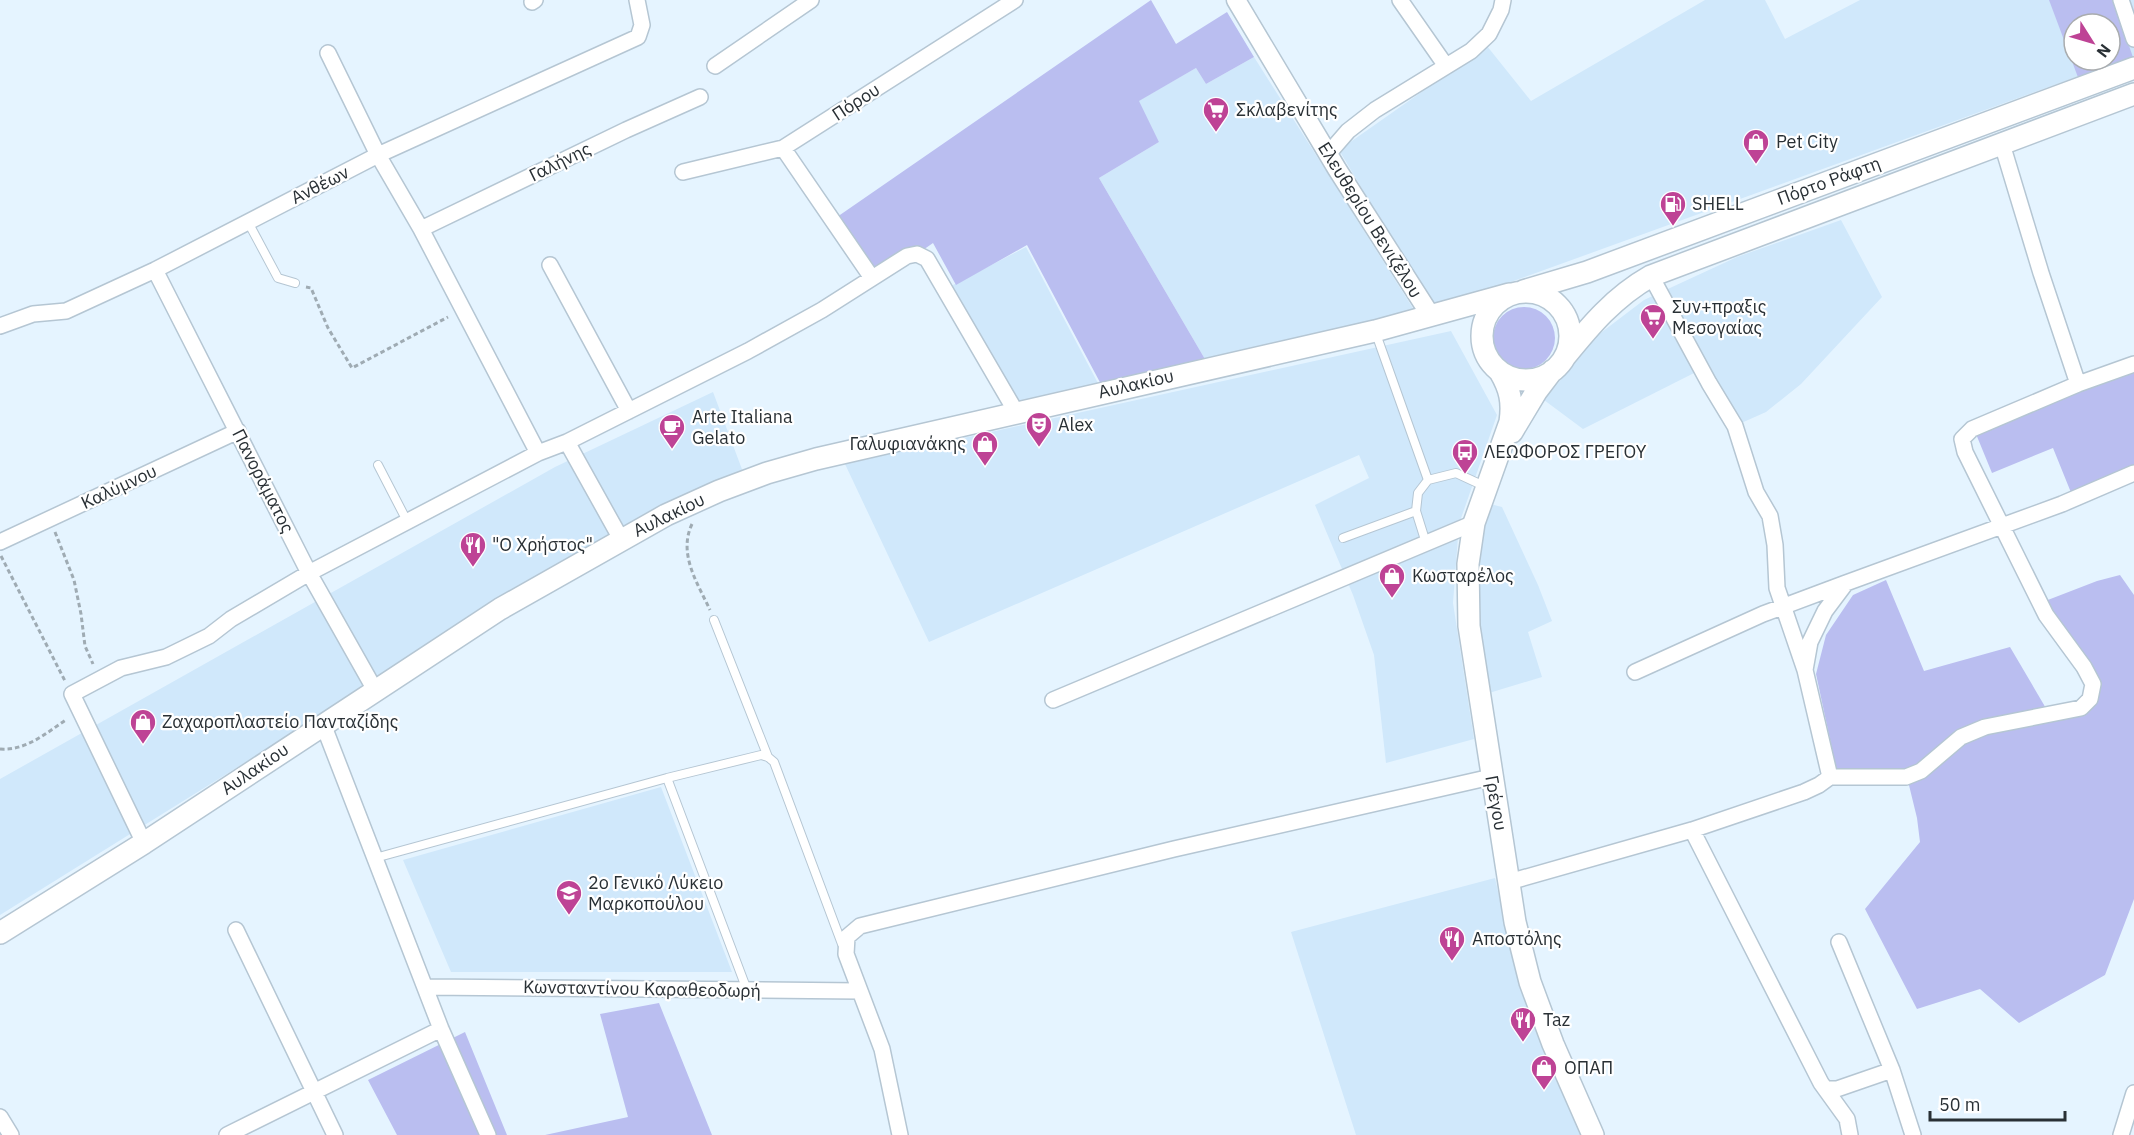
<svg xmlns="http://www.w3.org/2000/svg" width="2134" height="1135" font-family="'IBM Plex Sans',sans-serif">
<rect width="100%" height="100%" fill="#e5f4ff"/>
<!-- built -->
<path fill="#d0e8fb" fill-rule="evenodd" d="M 1705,0 L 1765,0 L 1785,39 L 1860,0 L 2134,0 L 2134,56 L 1434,310 L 1339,150 L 1487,46 L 1531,101 ZM 2074,24 L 2110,24 L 2110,60 L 2074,60 Z
M 1254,57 L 1421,321 L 1209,366 L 1099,178 L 1159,142 L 1138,101 L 1196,68 L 1206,84 Z
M 1841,220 L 1882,297 L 1801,384 L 1766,412 L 1739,424 L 1706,367 L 1583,429 L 1544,400 L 1598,335 L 1644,300 L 1737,257 Z
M 1026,247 L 1100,387 L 1018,408 L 951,286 Z
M 1451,331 L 1497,415 L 1459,524 L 1453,603 L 1474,739 L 1386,763 L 1374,655 L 1353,595 L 1315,505 L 1369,478 L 1359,455 L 929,642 L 845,464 Z
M 713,392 L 743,472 L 564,564 L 0,915 L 0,779 L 555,467 Z
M 1490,504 L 1502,507 L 1538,585 L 1552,621 L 1528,632 L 1542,677 L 1489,693 L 1475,611 L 1482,522 Z
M 661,787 L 732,972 L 451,972 L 403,860 Z
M 1495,878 L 1519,986 L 1581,1135 L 1356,1135 L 1291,932 Z"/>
<!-- green -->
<path fill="#babef0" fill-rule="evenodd" d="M 1151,0 L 1176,44 L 1227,12 L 1254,57 L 1206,84 L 1196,68 L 1139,101 L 1159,142 L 1099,178 L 1209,366 L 1103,388 L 1027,245 L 956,285 L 933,243 L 880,280 L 837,217 Z
M 2049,0 L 2113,0 L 2134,60 L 2079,80 ZM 2074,24 L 2110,24 L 2110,60 L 2074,60 Z
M1493 338a31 31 0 1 1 62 0a31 31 0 1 1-62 0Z
M 2134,370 L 2134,470 L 2072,495 L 2053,448 L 1992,473 L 1976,434 Z
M 2120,575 L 2134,595 L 2134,899 L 2105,975 L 2019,1023 L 1980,989 L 1917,1009 L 1865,909 L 1920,842 L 1917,818 L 1907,777 L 1838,777 L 1816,674 L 1826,635 L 1853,595 L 1886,580 L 1924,671 L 2010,647 L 2047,710 L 2093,697 L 2040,603 L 2097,581 Z
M 659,1003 L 712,1135 L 545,1135 L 628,1117 L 600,1014 Z
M 465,1032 L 507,1135 L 397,1135 L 368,1080 Z"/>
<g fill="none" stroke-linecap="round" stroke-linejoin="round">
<!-- service casing -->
<g stroke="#b5c6d3" stroke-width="10">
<path id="service" d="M 248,222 L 278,278 L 295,283
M 1375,331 L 1428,480
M 378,465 L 407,521
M 1416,511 L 1426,543
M 1343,538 L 1416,511 L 1418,493 L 1428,480 L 1456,473 L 1484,486
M 714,620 L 768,757
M 667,778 L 747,990
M 375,858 L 667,778 L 761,755 L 768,757 L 774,762 L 842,944"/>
</g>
<!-- minor casing -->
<g stroke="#b5c6d3" stroke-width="18">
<path id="minor" d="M 1400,0 L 1446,66
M 2121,0 L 2134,39
M 532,2 L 535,0
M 328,53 L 378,155 L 421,229 L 538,453 L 567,442 L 621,539
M 715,66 L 811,0
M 783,148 L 872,278
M 1328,154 L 1348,131 L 1375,110 L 1471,51 L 1489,34 L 1501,10 L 1503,0
M 683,172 L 783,148 L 1015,0
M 421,229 L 626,130 L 700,97
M 550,265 L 629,411
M 155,270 L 309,573 L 375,690
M 1651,276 L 1709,383 L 1735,426 L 1756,492 L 1770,516 L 1775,545 L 1777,588 L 1805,670
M 0,326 L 33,314 L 66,311 L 155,270 L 378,155 L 638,37 L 642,25 L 637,0
M 2078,384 L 2134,364
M 567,442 L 748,351 L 822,310 L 907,256 L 917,254 L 927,259 L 1016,412
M 0,542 L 238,431
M 1635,672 L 1763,614 L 1846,583
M 1053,700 L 1474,523
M 323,724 L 441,1029 L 488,1135
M 1830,777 L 1906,777 L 1921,771 L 1961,737 L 1985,727 L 2081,708 L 2090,699 L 2093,684 L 2084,667 L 2046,615 L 1965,452 L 1962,439 L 1972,429 L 2078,384 L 2041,273 L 2002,144
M 1692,830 L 1821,1083 L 1847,1119 L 1850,1135
M 144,843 L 72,694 L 121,668 L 166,657 L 209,636 L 231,619 L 309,573 L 538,453
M 1509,882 L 1692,830 L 1804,792 L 1819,785 L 1830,777 L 1805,670 L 1810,642 L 1825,611 L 1846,583 L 2062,504 L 2134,473
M 236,930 L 335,1135
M 1839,942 L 1892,1070 L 1913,1135
M 425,987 L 859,991
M 1827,1089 L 1837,1089 L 1892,1070
M 0,1117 L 11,1135
M 227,1135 L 441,1029
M 900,1135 L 882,1049 L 846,954 L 847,937 L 860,926 L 1174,849 L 1491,777
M 2121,1135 L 2134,1093"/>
</g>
<!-- tertiary casing -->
<g stroke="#b5c6d3" stroke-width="21">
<path id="tertiary" d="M 1236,0 L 1337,169 L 1431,316"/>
</g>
<!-- secondary casing -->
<g stroke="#b5c6d3" stroke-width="24">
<path id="secondary" d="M 1523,291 L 1587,272 L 2134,68
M1482 336a44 44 0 1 1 88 0a44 44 0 1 1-88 0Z
M 1564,358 C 1590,326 1614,297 1651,276 L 2134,94
M 1500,372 C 1510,389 1513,402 1510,422 L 1474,523 L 1468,564 L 1469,626 L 1515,922 L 1530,982 L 1553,1044 L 1593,1135
M 1512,432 L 1536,392 L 1552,371
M 0,933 L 144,843 L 500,609 L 666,515 L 719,491 L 767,473 L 816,459 L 1375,331 L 1509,294"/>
</g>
<!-- path -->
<path stroke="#9fabb3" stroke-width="3" stroke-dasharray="4.5 3" stroke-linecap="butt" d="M 306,287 L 311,288 L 328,328 L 352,368 L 448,317
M 692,524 C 678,554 697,582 710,610
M 55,532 L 74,580 L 81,614 L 85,646 L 93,664
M 1,556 L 65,681
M 0,749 C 26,751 46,733 66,720"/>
<!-- service -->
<use href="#service" stroke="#fff" stroke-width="8"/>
<!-- minor -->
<use href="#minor" stroke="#fff" stroke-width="15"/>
<!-- tertiary -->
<use href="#tertiary" stroke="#fff" stroke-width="18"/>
<!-- secondary -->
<use href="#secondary" stroke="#fff" stroke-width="21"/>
</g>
<!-- icons -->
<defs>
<g id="supermarket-pin" transform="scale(1.35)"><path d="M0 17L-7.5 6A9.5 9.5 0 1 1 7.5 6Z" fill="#be4395" stroke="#fff"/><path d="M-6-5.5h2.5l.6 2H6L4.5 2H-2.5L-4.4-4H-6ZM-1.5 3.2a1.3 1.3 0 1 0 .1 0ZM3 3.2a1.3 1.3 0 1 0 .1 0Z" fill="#fff"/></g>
<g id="shop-pin" transform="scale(1.35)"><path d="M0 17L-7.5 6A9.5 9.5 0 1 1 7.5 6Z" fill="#be4395" stroke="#fff"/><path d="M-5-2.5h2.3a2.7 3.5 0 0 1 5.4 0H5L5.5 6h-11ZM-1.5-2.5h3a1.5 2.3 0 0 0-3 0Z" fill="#fff"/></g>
<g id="fuel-pin" transform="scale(1.35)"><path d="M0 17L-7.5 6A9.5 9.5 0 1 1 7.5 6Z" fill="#be4395" stroke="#fff"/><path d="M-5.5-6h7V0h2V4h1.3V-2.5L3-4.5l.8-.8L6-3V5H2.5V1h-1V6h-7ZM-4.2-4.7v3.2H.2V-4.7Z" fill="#fff"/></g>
<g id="theatre-pin" transform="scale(1.35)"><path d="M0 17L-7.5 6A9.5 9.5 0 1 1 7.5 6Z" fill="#be4395" stroke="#fff"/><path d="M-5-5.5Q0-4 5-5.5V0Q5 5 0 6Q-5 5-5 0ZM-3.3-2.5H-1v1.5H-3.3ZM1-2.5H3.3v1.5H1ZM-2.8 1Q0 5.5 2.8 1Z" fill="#fff"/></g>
<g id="cafe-pin" transform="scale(1.35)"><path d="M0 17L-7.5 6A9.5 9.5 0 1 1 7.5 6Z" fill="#be4395" stroke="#fff"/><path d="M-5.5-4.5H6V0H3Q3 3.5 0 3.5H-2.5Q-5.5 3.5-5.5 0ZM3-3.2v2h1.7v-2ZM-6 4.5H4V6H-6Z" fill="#fff"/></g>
<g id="bus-pin" transform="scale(1.35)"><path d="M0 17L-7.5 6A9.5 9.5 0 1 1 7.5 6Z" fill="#be4395" stroke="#fff"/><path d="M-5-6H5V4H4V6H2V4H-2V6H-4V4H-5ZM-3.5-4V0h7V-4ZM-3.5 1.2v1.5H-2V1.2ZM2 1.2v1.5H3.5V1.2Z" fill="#fff"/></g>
<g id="restaurant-pin" transform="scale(1.35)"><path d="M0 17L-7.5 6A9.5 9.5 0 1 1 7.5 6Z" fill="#be4395" stroke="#fff"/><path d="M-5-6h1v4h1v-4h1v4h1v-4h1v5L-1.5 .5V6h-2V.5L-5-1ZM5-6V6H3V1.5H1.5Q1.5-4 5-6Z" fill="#fff"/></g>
<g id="school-pin" transform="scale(1.35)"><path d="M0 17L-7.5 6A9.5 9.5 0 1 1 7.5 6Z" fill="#be4395" stroke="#fff"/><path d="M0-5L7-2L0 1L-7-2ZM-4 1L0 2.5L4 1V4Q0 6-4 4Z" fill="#fff"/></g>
</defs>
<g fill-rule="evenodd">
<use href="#supermarket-pin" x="1216" y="110"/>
<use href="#shop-pin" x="1756" y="142"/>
<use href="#fuel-pin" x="1673" y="204"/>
<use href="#supermarket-pin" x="1653" y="317"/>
<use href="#theatre-pin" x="1039" y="425"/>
<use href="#cafe-pin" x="672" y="427"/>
<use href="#shop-pin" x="985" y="444"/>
<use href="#bus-pin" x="1465" y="452"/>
<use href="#restaurant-pin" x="473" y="545"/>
<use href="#shop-pin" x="1392" y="576"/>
<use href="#shop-pin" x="143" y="722"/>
<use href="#school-pin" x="569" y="893"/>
<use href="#restaurant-pin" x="1452" y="939"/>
<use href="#restaurant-pin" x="1523" y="1020"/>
<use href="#shop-pin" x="1544" y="1068"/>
</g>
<g text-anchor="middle" stroke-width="4.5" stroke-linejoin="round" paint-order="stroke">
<!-- street labels -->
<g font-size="18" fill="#293035" stroke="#fff">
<text transform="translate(856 102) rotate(-33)" y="6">Πόρου</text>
<text transform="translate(560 162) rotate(-26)" y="6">Γαλήνης</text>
<text transform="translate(1829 181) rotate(-20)" y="6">Πόρτο Ράφτη</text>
<text transform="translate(320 185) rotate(-27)" y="6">Ανθέων</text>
<text transform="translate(1370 220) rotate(58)" y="6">Ελευθερίου Βενιζέλου</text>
<text transform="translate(1136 384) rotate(-13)" y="6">Αυλακίου</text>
<text transform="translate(263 481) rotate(63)" y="6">Πανοράματος</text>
<text transform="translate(119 487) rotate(-25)" y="6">Καλύμνου</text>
<text transform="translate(669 515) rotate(-26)" y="6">Αυλακίου</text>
<text transform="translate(255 769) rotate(-34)" y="6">Αυλακίου</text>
<text transform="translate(1496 803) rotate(80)" y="6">Γρέγου</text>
<text transform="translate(642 989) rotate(1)" y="6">Κωνσταντίνου Καραθεοδωρή</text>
</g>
<!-- poi labels -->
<g font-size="18" fill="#293035" stroke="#fff" text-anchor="start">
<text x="1236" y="116">Σκλαβενίτης</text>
<text x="1776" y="148">Pet City</text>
<text x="1692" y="210">SHELL</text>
<text x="1672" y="313">Συν+πραξις<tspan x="1672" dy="21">Μεσογαίας</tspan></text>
<text x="692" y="423">Arte Italiana<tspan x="692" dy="21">Gelato</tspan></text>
<text x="1058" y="431">Alex</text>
<text x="966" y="450" text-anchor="end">Γαλυφιανάκης</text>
<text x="1484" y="458">ΛΕΩΦΟΡΟΣ ΓΡΕΓΟΥ</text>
<text x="492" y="551">"Ο Χρήστος"</text>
<text x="1412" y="582">Κωσταρέλος</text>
<text x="162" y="728">Ζαχαροπλαστείο Πανταζίδης</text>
<text x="588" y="889">2ο Γενικό Λύκειο<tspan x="588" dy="21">Μαρκοπούλου</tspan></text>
<text x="1472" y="945">Αποστόλης</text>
<text x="1543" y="1026">Taz</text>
<text x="1564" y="1074">ΟΠΑΠ</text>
</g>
</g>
<!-- north arrow -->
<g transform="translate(2092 42) rotate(127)"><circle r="28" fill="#ffffff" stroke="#a9acae" stroke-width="1.5"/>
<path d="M0-4.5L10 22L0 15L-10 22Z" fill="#be4395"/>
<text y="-9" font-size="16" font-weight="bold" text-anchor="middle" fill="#293035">N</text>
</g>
<!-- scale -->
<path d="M1930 1111v9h135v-9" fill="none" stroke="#293035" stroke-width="3"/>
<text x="1939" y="1111" font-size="18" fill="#293035" stroke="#ffffff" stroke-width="4.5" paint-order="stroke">50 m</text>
</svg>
